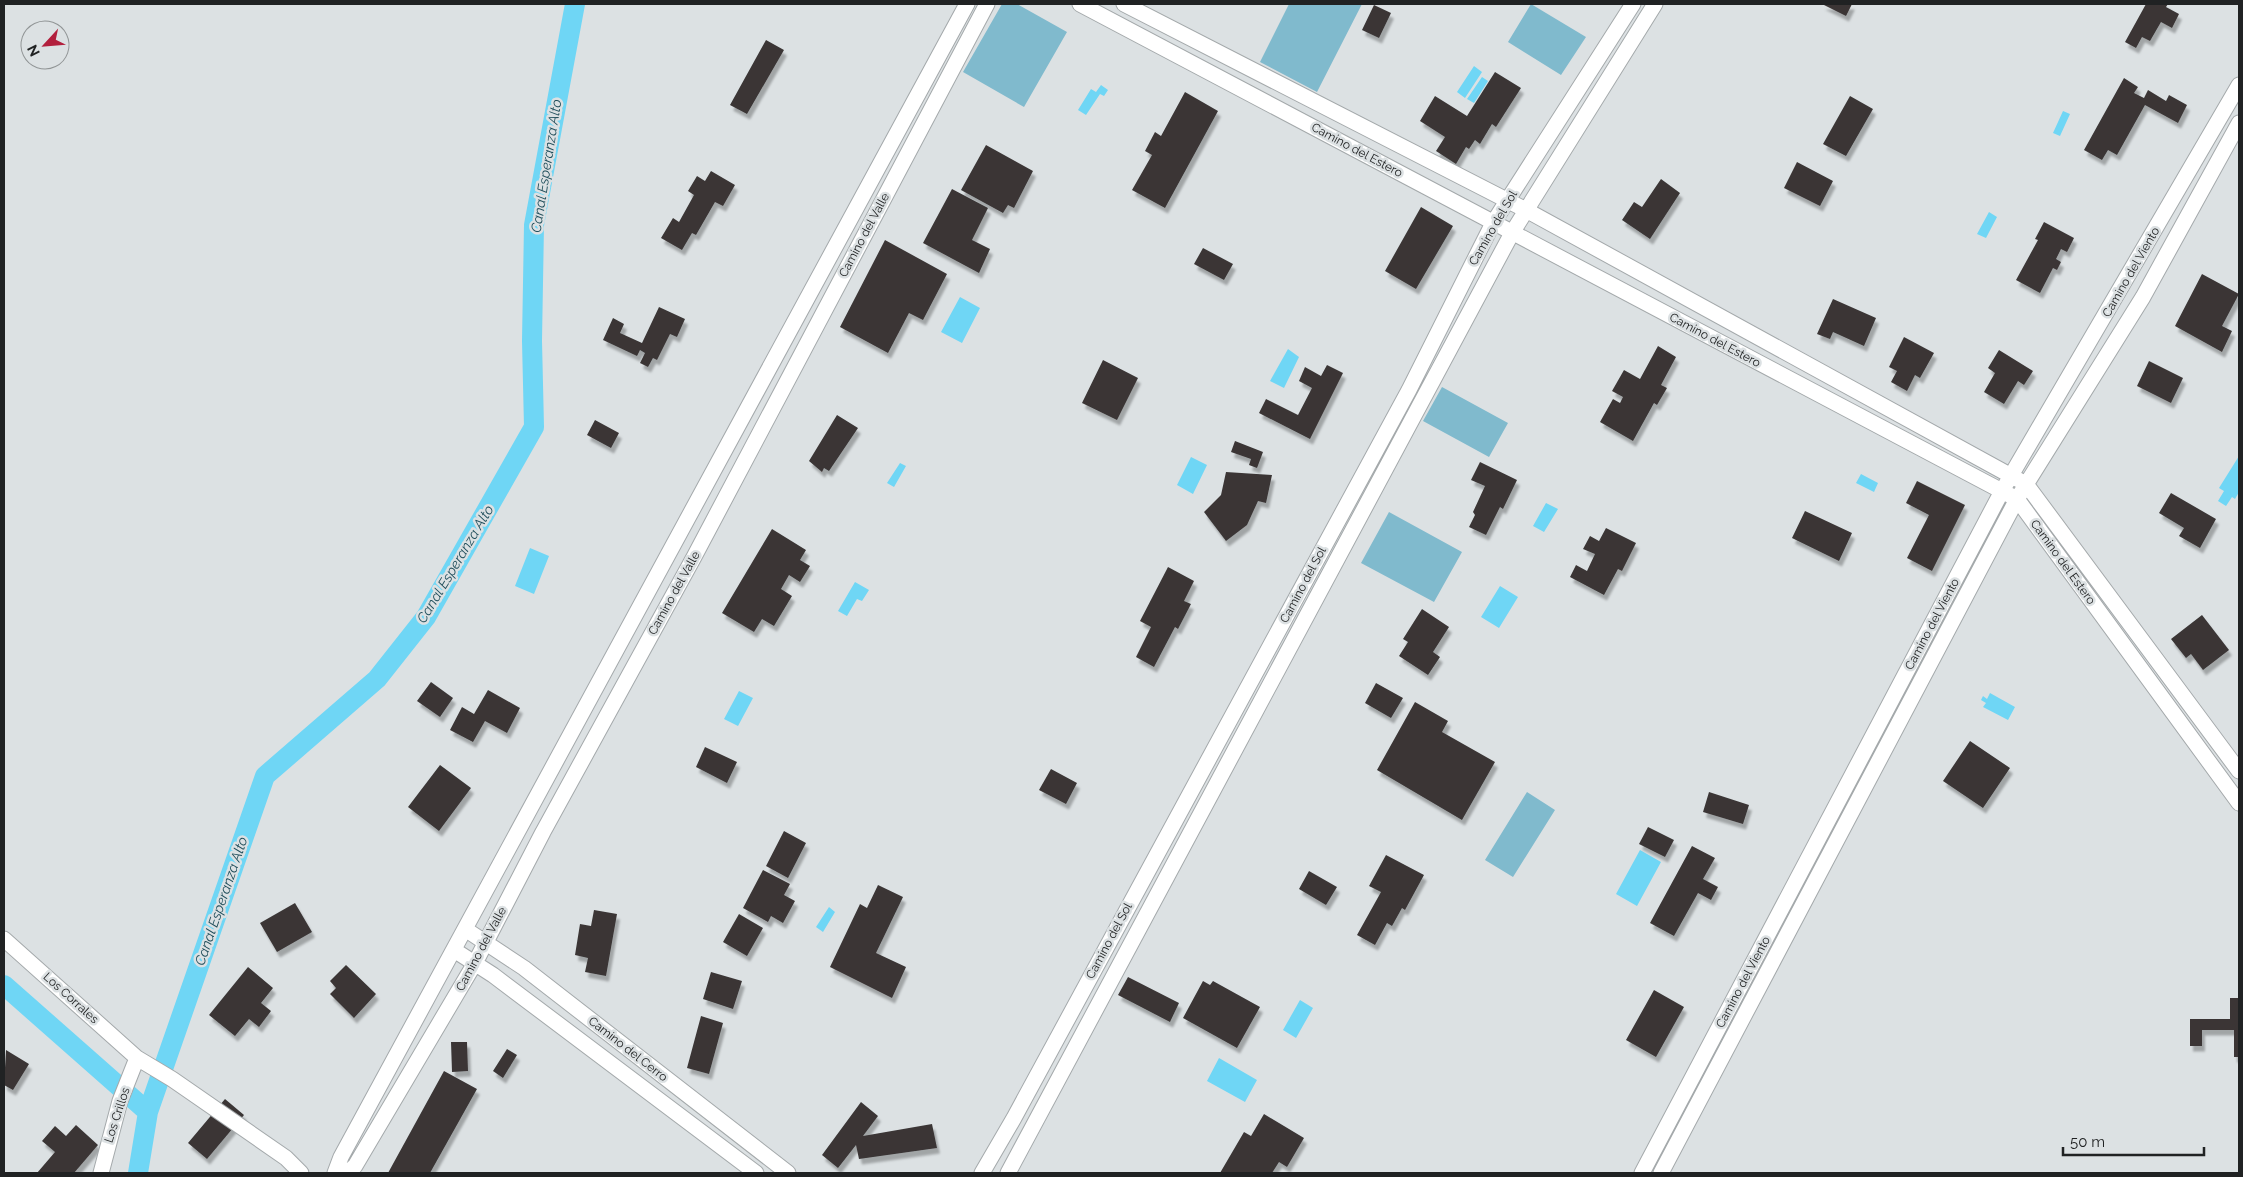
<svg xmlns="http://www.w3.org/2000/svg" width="2243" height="1177" font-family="Raleway,sans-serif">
<defs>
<filter id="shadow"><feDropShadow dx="3" dy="5.5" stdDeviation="1" flood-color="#0004"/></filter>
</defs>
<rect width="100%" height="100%" fill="#dce1e3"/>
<!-- green -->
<path fill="#80bacd" d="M 1002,4 L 1017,4 L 1067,32 L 1024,107 L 963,72 Z
M 1289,4 L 1362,4 L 1317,92 L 1260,62 Z
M 1531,4 L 1586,37 L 1561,75 L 1508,42 Z
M 1442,387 L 1508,423 L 1489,457 L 1423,421 Z
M 1389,512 L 1462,552 L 1434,602 L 1361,563 Z
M 1527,792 L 1555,810 L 1513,877 L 1485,860 Z"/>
<!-- water -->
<path fill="#6fd6f5" d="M 1474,66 L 1482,72 L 1465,98 L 1457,92 Z
M 1482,77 L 1488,81 L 1474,103 L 1467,99 Z
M 1101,85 L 1108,90 L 1104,96 L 1100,94 L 1086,115 L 1078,110 L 1091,89 L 1096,92 Z
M 2063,111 L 2070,114 L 2060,136 L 2053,133 Z
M 1989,212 L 1997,217 L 1986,238 L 1977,234 Z
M 960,297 L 980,308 L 962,343 L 941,332 Z
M 1288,349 L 1299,357 L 1284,388 L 1270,381 Z
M 2239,456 L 2239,492 L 2235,499 L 2232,497 L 2226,506 L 2218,501 L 2224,491 L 2219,488 Z
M 1191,457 L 1207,465 L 1193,494 L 1177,485 Z
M 900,463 L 906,466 L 894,487 L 887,483 Z
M 1861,474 L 1878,483 L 1874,492 L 1856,483 Z
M 1546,503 L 1558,509 L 1544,532 L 1533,526 Z
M 530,548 L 549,556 L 534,594 L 515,586 Z
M 855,582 L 869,590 L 862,601 L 857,599 L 847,616 L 838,611 Z
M 1500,586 L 1518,597 L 1499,628 L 1481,617 Z
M 739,691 L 753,698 L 738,726 L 724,719 Z
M 1990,693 L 2015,707 L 2008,720 L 1983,707 L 1986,703 L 1981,700 L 1983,696 L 1987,699 Z
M 1640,850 L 1661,862 L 1637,906 L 1616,894 Z
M 829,907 L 835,912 L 823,932 L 816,927 Z
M 1300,1000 L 1313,1008 L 1296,1038 L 1283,1030 Z
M 1219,1058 L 1257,1080 L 1245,1102 L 1207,1081 Z"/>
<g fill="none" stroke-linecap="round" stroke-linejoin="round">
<!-- canal -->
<path stroke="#6fd6f5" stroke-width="20" d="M 4,985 L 148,1112
M 138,1173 L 148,1112 L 265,776 L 377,679 L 426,617 L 534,427 L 532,341 L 534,225 L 575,4"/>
</g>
<!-- building -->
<path fill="#3a3636" filter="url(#shadow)" d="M 1822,4 L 1852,4 L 1846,16 Z
M 2146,4 L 2168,4 L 2166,7 L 2179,14 L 2172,28 L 2161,22 L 2150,41 L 2142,37 L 2136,48 L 2125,42 Z
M 1374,5 L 1391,13 L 1379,38 L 1362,30 Z
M 766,40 L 784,50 L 747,114 L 730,105 Z
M 1495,72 L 1521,88 L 1496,127 L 1492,124 L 1480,144 L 1475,140 L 1469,149 L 1466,147 L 1456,164 L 1436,151 L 1445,137 L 1420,121 L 1435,96 L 1467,116 Z
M 2124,78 L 2138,87 L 2134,93 L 2144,98 L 2148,90 L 2166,101 L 2169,95 L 2187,105 L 2178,123 L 2145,105 L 2117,155 L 2108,150 L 2102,160 L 2084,150 Z
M 1185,92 L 1218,111 L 1165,208 L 1132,190 L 1152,155 L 1145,151 L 1155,132 L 1161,136 Z
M 1850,96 L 1873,109 L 1846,156 L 1823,144 Z
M 986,145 L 1033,171 L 1014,208 L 1008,205 L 1003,213 L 961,190 Z
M 1797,162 L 1833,181 L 1820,206 L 1784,188 Z
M 711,171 L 735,185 L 723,206 L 715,202 L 696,235 L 692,233 L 682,250 L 661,238 L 673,218 L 679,222 L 694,195 L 688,191 L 697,176 L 705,181 Z
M 1661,179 L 1680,193 L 1650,239 L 1622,220 L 1634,202 L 1642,207 Z
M 952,189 L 988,208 L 972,240 L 990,249 L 979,273 L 923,243 Z
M 1421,207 L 1453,226 L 1416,289 L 1385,271 Z
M 2044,222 L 2074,238 L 2067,252 L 2061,249 L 2056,259 L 2061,262 L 2057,270 L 2053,268 L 2040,293 L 2016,280 L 2038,240 L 2035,239 Z
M 885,240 L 947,274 L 923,320 L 909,313 L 888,353 L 840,327 Z
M 1203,248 L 1233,264 L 1224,280 L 1194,264 Z
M 2202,274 L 2239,294 L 2222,326 L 2232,331 L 2222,352 L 2175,326 Z
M 1833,299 L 1876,318 L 1864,346 L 1833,332 L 1830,339 L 1817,334 Z
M 659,307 L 685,319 L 677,337 L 670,334 L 657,360 L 653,358 L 648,367 L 640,363 L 645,353 L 640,350 L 637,356 L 603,340 L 613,318 L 624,324 L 620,333 L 642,343 Z
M 1904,337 L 1934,353 L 1920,378 L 1915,375 L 1907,391 L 1891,382 L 1897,371 L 1889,367 Z
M 1658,346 L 1676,357 L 1661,385 L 1667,388 L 1657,405 L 1654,403 L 1633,441 L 1600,422 L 1613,399 L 1620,403 L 1623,397 L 1612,391 L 1624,370 L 1640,379 Z
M 1999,350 L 2033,371 L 2024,385 L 2018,381 L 2004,404 L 1984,392 L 1995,373 L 1988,368 Z
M 1103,360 L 1138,378 L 1117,420 L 1082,403 Z
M 2149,361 L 2183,378 L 2171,403 L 2137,386 Z
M 1327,365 L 1343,373 L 1310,439 L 1259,413 L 1266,399 L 1298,415 L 1312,388 L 1299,381 L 1305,367 L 1321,376 Z
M 837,415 L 858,428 L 829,471 L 824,468 L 822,472 L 809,461 Z
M 595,420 L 619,433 L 611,448 L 587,435 Z
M 1235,441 L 1263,452 L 1257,468 L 1249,465 L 1251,459 L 1231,452 Z
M 1480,462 L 1517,480 L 1503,509 L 1500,507 L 1486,535 L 1469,527 L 1475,515 L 1473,512 L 1485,486 L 1471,480 Z
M 1226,472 L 1272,475 L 1266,503 L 1258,501 L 1247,525 L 1226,541 L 1204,512 L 1221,495 Z
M 1917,481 L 1965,505 L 1932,571 L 1907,558 L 1929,515 L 1906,503 Z
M 2171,493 L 2216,519 L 2200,548 L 2179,536 L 2184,528 L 2159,513 Z
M 1805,511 L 1852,533 L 1839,561 L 1792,538 Z
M 1606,528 L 1636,543 L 1622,571 L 1618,569 L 1604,595 L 1570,577 L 1576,565 L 1587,571 L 1595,554 L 1583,549 L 1590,536 L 1599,541 Z
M 772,529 L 806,550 L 800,560 L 810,566 L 800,582 L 789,575 L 781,589 L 792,596 L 774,626 L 762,619 L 754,632 L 722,613 Z
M 1168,567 L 1194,581 L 1184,601 L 1191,604 L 1178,629 L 1175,627 L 1154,667 L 1136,657 L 1151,627 L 1140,621 Z
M 1422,609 L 1449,627 L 1433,652 L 1440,657 L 1428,675 L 1399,656 L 1408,642 L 1403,639 Z
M 2202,615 L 2229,650 L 2203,670 L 2191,654 L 2186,658 L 2171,639 Z
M 431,682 L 453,698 L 440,717 L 417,701 Z
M 1376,683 L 1403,698 L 1391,718 L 1365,703 Z
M 488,690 L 520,708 L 507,733 L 485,721 L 473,742 L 450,730 L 462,707 L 474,714 Z
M 1415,702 L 1448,721 L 1442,732 L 1495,762 L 1462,820 L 1377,770 Z
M 1970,741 L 2010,768 L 1983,808 L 1943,781 Z
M 705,747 L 737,762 L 727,783 L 696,767 Z
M 440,765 L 471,788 L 439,831 L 408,807 Z
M 1051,769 L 1077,783 L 1066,804 L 1039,790 Z
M 1709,792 L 1749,805 L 1743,824 L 1703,812 Z
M 1648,827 L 1674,840 L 1665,857 L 1639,844 Z
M 784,831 L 806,843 L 788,878 L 766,866 Z
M 1692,846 L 1715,858 L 1703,879 L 1718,887 L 1711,900 L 1698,893 L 1674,936 L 1650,923 Z
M 1386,855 L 1424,875 L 1405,910 L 1402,908 L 1392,926 L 1387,923 L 1375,945 L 1357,935 L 1381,892 L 1369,886 Z
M 763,870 L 790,884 L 784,895 L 795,901 L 783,923 L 771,916 L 768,922 L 743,908 Z
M 1309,871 L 1337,887 L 1326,905 L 1299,889 Z
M 878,885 L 903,897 L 876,953 L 906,967 L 892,998 L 830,967 L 860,904 L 867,908 Z
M 295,903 L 312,932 L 277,952 L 260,923 Z
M 594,910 L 617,914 L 606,976 L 585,972 L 588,958 L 575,955 L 580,924 L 591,926 Z
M 739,914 L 763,928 L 747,956 L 723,942 Z
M 346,965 L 376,994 L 354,1018 L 330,994 L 336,988 L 330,981 Z
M 248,967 L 273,988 L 261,1003 L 271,1011 L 259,1027 L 249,1019 L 235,1036 L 209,1015 Z
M 711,972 L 742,981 L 733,1009 L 703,999 Z
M 1128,977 L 1179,1003 L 1170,1022 L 1118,995 Z
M 1203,981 L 1210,985 L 1213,981 L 1260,1007 L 1237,1048 L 1183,1018 Z
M 1654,990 L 1684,1007 L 1656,1057 L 1626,1040 Z
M 2230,998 L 2239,998 L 2239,1057 L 2234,1057 L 2234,1030 L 2202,1030 L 2202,1046 L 2190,1046 L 2190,1019 L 2230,1019 Z
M 701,1016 L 723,1023 L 709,1074 L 687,1068 Z
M 451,1042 L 467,1042 L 468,1071 L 452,1072 Z
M 507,1049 L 517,1055 L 503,1078 L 493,1071 Z
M 6,1050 L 29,1064 L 13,1090 L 4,1085 Z
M 444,1071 L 477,1089 L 430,1173 L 388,1173 Z
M 225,1099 L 244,1115 L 207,1159 L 188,1143 Z
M 861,1102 L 878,1116 L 863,1136 L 932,1124 L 937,1148 L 859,1159 L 856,1145 L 838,1168 L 822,1155 Z
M 1264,1114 L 1304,1138 L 1287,1167 L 1279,1162 L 1272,1173 L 1220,1173 L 1244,1132 L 1251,1136 Z
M 76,1125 L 98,1145 L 74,1173 L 37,1173 L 55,1152 L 42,1141 L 55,1126 L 66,1136 Z"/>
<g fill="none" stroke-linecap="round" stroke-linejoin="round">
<!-- street casing -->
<g stroke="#a4a9ab" stroke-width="17">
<path id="street" d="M 1080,4 L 2017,499 L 2239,803
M 1124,4 L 1526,210 L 2026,484 L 2239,771
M 465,929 L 524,968 L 788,1173
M 4,939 L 137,1058 L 172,1079 L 286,1158 L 301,1173
M 454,950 L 493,975 L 756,1173
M 101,1173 L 120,1101 L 137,1058
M 335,1173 L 341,1157 L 967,4
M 347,1173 L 355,1166 L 475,963 L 543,832 L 694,557 L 987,4
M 982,1173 L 1014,1118 L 1409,390 L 1493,223 L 1633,4
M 1008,1173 L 1512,233 L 1655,4
M 1642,1173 L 2002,491 L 2239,85
M 1661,1173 L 2017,499 L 2143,297 L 2239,123"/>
</g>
<!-- street -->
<use href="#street" stroke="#fff" stroke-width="15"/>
</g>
<g text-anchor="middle" stroke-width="5" stroke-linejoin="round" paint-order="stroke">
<!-- street labels -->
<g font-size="12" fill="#202223" stroke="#dce1e3">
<text transform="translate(1357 150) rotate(28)" y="4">Camino del Estero</text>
<text transform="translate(1493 228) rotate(-60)" y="4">Camino del Sol</text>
<text transform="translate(864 235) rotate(-62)" y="4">Camino del Valle</text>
<text transform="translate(2131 272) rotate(-60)" y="4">Camino del Viento</text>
<text transform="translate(1715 340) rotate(28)" y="4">Camino del Estero</text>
<text transform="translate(2063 562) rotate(54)" y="4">Camino del Estero</text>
<text transform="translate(1303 585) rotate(-62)" y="4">Camino del Sol</text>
<text transform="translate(674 593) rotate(-61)" y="4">Camino del Valle</text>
<text transform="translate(1932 624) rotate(-62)" y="4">Camino del Viento</text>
<text transform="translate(1109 941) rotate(-62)" y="4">Camino del Sol</text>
<text transform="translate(481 949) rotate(-62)" y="4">Camino del Valle</text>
<text transform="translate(1743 982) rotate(-62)" y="4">Camino del Viento</text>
<text transform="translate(71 998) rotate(42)" y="4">Los Corrales</text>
<text transform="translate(628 1049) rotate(38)" y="4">Camino del Cerro</text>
<text transform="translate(117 1115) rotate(-72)" y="4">Los Crillos</text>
</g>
<!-- water labels -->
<g font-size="14" font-style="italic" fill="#204e5b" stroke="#dce1e3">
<text transform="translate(546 166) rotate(-81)" y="5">Canal Esperanza Alto</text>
<text transform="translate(455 564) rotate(-59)" y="5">Canal Esperanza Alto</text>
<text transform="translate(221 901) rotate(-71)" y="5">Canal Esperanza Alto</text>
</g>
</g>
<!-- border -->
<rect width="2243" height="1177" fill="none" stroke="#202223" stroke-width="10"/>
<!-- north arrow -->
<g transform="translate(45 45) rotate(244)"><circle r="24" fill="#dce1e3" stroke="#919596"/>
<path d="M0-4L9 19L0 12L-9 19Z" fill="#b21f3d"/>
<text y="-8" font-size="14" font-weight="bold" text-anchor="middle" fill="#202223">N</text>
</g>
<!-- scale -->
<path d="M2063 1147v8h141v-8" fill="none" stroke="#202223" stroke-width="2.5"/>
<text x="2070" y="1147" font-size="15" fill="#202223" stroke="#dce1e3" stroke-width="4" paint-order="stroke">50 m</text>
</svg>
